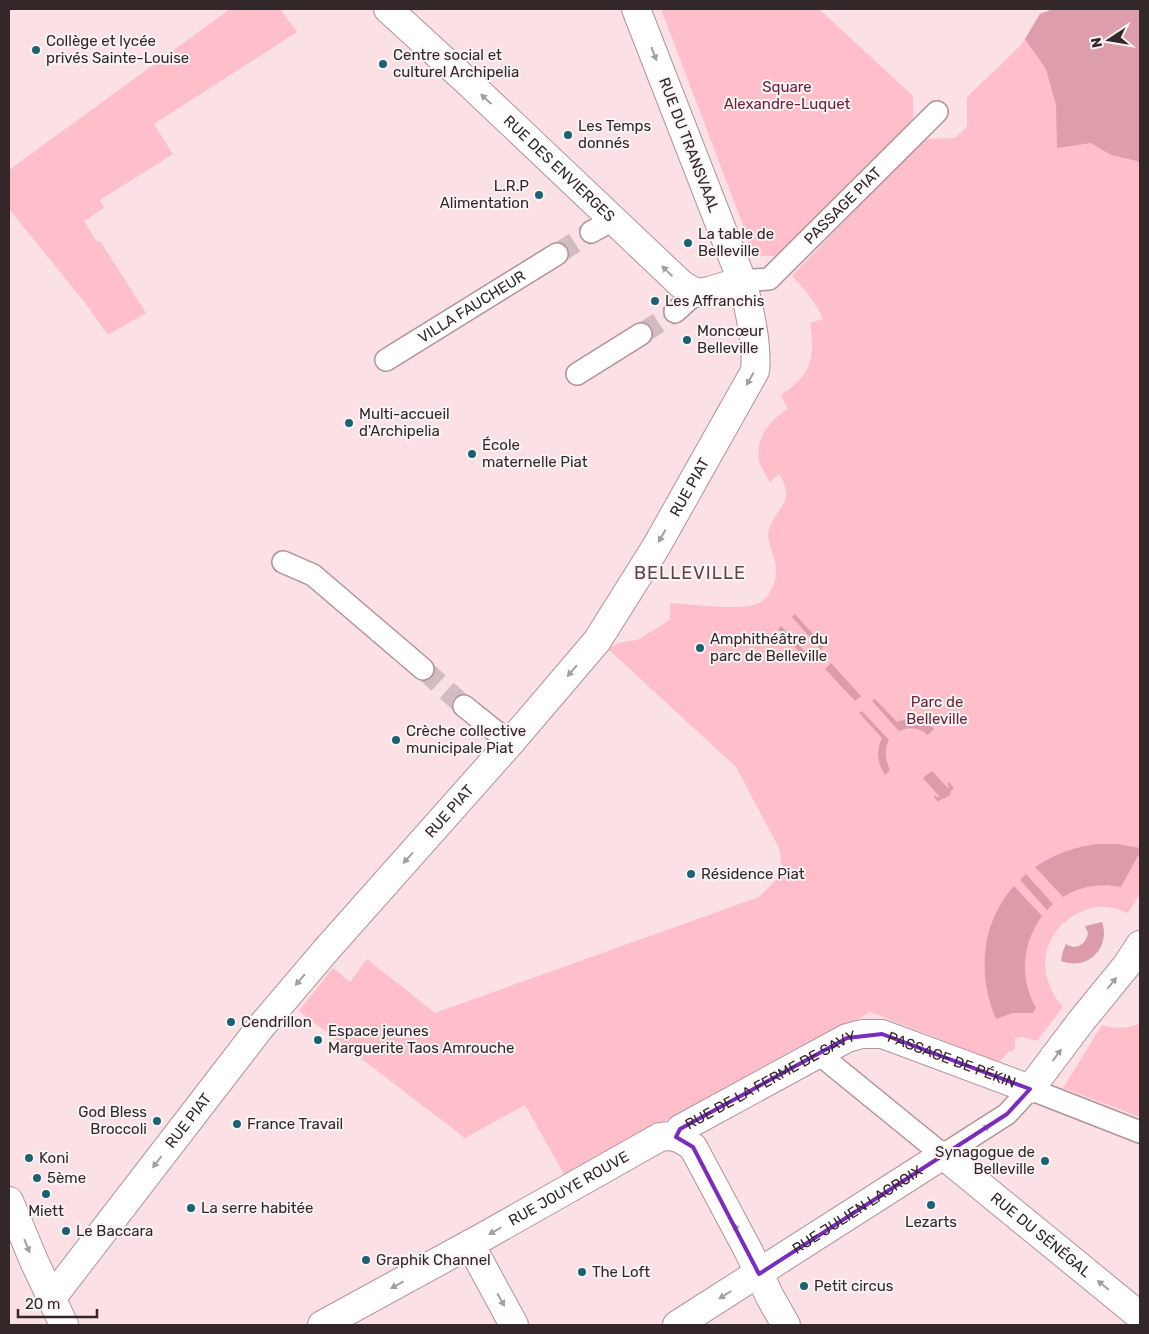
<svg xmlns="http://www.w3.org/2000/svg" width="1149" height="1334" font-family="Rubik,sans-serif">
<rect width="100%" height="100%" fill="#fbe1e5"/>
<!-- green -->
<path fill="#febeca" d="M 230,9 L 280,9 L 297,32 L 154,124 L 173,154 L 100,200 L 104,208 L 84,221 L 97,242 L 100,241 L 146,313 L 108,335 L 86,304 L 9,209 L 9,170 Z
M 661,9 L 819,9 L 913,96 L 913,124 L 780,256 L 759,256 L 751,246 Z
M 1054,9 L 1139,9 L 1140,12 L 1140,893 L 1128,913 C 1120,910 1113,907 1105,907 C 1097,906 1090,908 1083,911 C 1048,925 1035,962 1054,995 C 1056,999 1060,1003 1063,1007 L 1037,1041 L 1022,1037 L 1015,1038 L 1015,1050 L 1008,1052 L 999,1062 L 870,1012 L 744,1083 L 691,1107 L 565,1176 L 525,1105 L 465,1138 L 299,1011 L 333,968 L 350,982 L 367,959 L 435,1013 L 759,897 L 783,873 L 779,848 L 736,767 L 608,649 L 617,644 L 627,641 L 637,640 L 670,620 L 670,603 C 690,604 739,611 757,604 C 769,599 777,582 776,569 C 776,557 765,541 769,529 C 777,506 797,502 779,474 L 770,482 C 766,475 761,468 759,461 C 755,436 770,421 788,409 L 781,395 C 812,374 815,359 810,323 L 823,319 C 816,302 805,290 792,276 L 884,180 L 927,139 L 955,138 L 967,127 L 967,97 L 1021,45 L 1040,14 Z
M 1140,1023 L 1140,1117 L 1063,1088 L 1102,1025 C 1115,1029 1127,1029 1140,1023 Z"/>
<!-- forest -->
<path fill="#de9daa" d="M 1054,9 L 1139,9 L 1140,12 L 1140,164 L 1137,161 L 1111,155 L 1091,143 L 1057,148 L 1056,105 L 1046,69 L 1025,39 L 1040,14 Z"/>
<!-- water -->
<path fill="#db9ba8" d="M 795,614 L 824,646 L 821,650 L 792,617 Z
M 781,626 L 811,658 L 808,661 L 778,629 Z
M 831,663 L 861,696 L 855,701 L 825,669 Z
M 875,699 L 897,722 C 911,717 923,719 934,729 L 928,735 C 920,728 910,726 899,731 L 872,701 Z
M 862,711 L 889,740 C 884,750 885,760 890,770 L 885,775 C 877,763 876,751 882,738 L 859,713 Z
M 932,771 L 948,788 L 949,787 L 947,784 L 949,782 L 954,788 L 950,792 L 951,794 L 944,799 L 943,798 L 938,802 L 934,797 L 935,795 L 938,798 L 939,796 L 923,778 Z
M 1098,844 L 1117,844 L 1140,848 L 1140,852 L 1121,887 C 1101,883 1080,886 1063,897 L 1035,867 C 1055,854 1074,847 1098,844 Z
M 1026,874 L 1053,904 L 1047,910 L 1020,880 Z
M 1014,886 L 1042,916 C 1022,944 1019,978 1036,1008 L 1033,1013 L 1013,1013 L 996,1019 C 977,975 981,922 1014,886 Z
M 1102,922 C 1111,948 1087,971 1061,961 L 1063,951 L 1066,944 C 1077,951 1086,944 1088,933 L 1085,926 Z"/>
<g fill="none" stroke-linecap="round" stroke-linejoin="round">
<!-- pedestrian-tunnel -->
<path stroke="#d3bcc0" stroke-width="21" stroke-dasharray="21 11" stroke-linecap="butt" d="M 557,254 L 591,232
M 641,334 L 675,312
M 423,669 L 464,706"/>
<!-- pedestrian casing -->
<g stroke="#b19399" stroke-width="24">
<g id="pedestrian">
<path d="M 591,232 L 613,220"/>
<path id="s1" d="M 742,281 L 769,279 L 937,112"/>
<path d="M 675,312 L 696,293"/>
<path id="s2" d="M 386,360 L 557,254"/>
<path d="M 577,374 L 641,334"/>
<path d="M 283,562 L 313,575 L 423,669"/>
<path d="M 464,706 L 510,743"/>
<path d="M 819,1054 L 943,1155 L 1007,1114 L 1030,1089 L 1140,1132"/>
</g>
</g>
<!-- minor casing -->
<g stroke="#b19399" stroke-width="30">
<g id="minor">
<path id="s3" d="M 388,9 L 471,85 L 681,284 L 696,293 L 709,291 L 742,281"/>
<path id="s4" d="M 676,1137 L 680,1129 L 847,1038 L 862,1034 L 882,1034 L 1030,1089 L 1082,1020 L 1127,965 L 1140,945"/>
<path d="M 470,1244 L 514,1325"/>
<path id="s5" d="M 51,1299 L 259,1029 L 327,949 L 510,743 L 597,641 L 656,547 L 755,371 C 758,345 749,307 742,281 L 636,9"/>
<path id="s6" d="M 322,1325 L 483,1237 L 660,1137 C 674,1134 682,1139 693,1147 L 749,1252 L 770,1297 L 786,1325"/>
<path id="s7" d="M 677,1325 L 943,1155 L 1140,1316"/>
</g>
</g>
<!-- tertiary casing -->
<g stroke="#b19399" stroke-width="30">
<path id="tertiary" d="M 9,1201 L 34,1261 L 64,1325"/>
</g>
<!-- pedestrian -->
<use href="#pedestrian" stroke="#fff" stroke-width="21"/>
<!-- minor -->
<use href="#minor" stroke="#fff" stroke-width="28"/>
<!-- tertiary -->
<use href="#tertiary" stroke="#fff" stroke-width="28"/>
</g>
<!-- one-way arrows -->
<defs><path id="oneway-solid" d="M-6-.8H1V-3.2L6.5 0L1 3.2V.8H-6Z" transform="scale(1.25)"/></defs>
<g fill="#a39e9f">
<use href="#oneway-solid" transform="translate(654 54) rotate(69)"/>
<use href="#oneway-solid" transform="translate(486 99) rotate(-137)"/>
<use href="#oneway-solid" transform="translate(667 271) rotate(-136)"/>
<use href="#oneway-solid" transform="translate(750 379) rotate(119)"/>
<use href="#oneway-solid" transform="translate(662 536) rotate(119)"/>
<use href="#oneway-solid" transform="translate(572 671) rotate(131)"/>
<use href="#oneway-solid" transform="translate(408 858) rotate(132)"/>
<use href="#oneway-solid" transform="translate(300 980) rotate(130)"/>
<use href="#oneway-solid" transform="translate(1112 983) rotate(-51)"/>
<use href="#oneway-solid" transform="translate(1057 1055) rotate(-54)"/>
<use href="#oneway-solid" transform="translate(984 1129) rotate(-33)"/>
<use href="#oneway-solid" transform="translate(157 1162) rotate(127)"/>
<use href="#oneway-solid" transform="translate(737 1230) rotate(-118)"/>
<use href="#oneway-solid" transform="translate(495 1231) rotate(150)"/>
<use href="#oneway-solid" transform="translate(27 1246) rotate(68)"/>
<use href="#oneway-solid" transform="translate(397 1285) rotate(151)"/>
<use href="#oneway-solid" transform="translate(1103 1285) rotate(-141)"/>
<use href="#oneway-solid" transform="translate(725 1295) rotate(148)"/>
<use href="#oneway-solid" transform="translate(501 1300) rotate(61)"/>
</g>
<!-- marked area -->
<path fill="none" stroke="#7b2cbf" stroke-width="4" stroke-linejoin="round" d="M 882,1034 L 1030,1089 L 1007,1114 L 759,1274 L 693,1147 L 676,1137 L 680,1129 L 847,1038 Z"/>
<!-- markers -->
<g fill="#1a6272" stroke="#faf4f5" stroke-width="2">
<circle cx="36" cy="50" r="5"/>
<circle cx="383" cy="64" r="5"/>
<circle cx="568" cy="135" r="5"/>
<circle cx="539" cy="195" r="5"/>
<circle cx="688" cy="243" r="5"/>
<circle cx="655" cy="301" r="5"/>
<circle cx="687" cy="340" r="5"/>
<circle cx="349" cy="423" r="5"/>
<circle cx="472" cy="454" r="5"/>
<circle cx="700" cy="648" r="5"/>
<circle cx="396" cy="740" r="5"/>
<circle cx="691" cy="874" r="5"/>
<circle cx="231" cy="1022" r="5"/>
<circle cx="318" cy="1040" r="5"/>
<circle cx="157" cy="1121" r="5"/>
<circle cx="237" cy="1124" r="5"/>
<circle cx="29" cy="1158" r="5"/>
<circle cx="1045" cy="1161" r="5"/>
<circle cx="37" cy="1178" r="5"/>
<circle cx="46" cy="1194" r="5"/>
<circle cx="931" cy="1205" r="5"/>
<circle cx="191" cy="1208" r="5"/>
<circle cx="66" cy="1231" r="5"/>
<circle cx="366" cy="1260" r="5"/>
<circle cx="582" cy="1272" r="5"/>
<circle cx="804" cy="1286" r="5"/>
</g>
<g text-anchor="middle" stroke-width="4" stroke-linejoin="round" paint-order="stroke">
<!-- poi labels -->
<g font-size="15" fill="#33272a" stroke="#faf4f5" text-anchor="start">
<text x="46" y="46">Collège et lycée<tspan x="46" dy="17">privés Sainte-Louise</tspan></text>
<text x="393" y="60">Centre social et<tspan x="393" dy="17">culturel Archipelia</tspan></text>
<text x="578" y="131">Les Temps<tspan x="578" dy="17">donnés</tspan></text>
<text x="529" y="191" text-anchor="end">L.R.P<tspan x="529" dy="17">Alimentation</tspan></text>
<text x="698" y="239">La table de<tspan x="698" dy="17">Belleville</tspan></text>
<text x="665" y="306">Les Affranchis</text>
<text x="697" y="336">Moncœur<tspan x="697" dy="17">Belleville</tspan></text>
<text x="359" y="419">Multi-accueil<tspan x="359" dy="17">d'Archipelia</tspan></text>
<text x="482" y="450">École<tspan x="482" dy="17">maternelle Piat</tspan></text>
<text x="710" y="644">Amphithéâtre du<tspan x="710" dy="17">parc de Belleville</tspan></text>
<text x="406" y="736">Crèche collective<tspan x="406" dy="17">municipale Piat</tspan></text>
<text x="701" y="879">Résidence Piat</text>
<text x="241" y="1027">Cendrillon</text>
<text x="328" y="1036">Espace jeunes<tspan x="328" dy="17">Marguerite Taos Amrouche</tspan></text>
<text x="147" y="1117" text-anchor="end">God Bless<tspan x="147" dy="17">Broccoli</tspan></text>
<text x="247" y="1129">France Travail</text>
<text x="1035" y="1157" text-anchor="end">Synagogue de<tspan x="1035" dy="17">Belleville</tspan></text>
<text x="39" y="1163">Koni</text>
<text x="47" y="1183">5ème</text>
<text x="201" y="1213">La serre habitée</text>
<text x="46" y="1216" text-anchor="middle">Miett</text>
<text x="931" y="1227" text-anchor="middle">Lezarts</text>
<text x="76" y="1236">Le Baccara</text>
<text x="376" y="1265">Graphik Channel</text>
<text x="592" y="1277">The Loft</text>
<text x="814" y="1291">Petit circus</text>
</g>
<!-- park labels -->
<g font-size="15" fill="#6d2138" stroke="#faf4f5">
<text x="787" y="92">Square<tspan x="787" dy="17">Alexandre-Luquet</tspan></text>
<text x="937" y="707">Parc de<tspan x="937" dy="17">Belleville</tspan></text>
</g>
<!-- street labels -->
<g font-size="15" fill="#33272a" stroke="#faf4f5">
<text transform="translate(689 145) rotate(69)" y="5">RUE DU TRANSVAAL</text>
<text dy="5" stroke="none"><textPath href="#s3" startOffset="234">RUE DES ENVIERGES</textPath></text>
<text dy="5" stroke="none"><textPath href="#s1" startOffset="131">PASSAGE PIAT</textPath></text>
<text dy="5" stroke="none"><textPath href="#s2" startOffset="101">VILLA FAUCHEUR</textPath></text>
<text dy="5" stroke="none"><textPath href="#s5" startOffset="1035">RUE PIAT</textPath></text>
<text dy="5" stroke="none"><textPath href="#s5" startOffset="630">RUE PIAT</textPath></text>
<text dy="5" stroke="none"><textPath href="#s4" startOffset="309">PASSAGE DE PÉKIN</textPath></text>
<text dy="5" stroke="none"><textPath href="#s4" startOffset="112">RUE DE LA FERME DE SAVY</textPath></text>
<text dy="5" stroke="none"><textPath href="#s5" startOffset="225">RUE PIAT</textPath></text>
<text dy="5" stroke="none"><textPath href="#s6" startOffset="282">RUE JOUYE ROUVE</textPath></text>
<text dy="5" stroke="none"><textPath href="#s7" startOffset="214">RUE JULIEN LACROIX</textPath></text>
<text dy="5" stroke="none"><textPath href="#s7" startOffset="442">RUE DU SÉNÉGAL</textPath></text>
</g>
<!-- quarter labels -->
<g font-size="18" letter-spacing="1" fill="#5f444a" stroke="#faf4f5">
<text x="690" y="579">BELLEVILLE</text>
</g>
</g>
<!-- border -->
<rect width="1149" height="1334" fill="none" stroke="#33272a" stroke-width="20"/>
<!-- north arrow -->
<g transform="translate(1109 40) rotate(258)" stroke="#faf4f5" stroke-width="4" paint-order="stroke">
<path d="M0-4L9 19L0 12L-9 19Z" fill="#33272a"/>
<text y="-8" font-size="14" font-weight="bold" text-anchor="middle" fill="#33272a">N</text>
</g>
<!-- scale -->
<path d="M18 1309v8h79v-8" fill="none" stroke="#33272a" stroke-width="2.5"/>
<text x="25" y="1309" font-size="15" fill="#33272a" stroke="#faf4f5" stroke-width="4" paint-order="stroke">20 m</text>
</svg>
